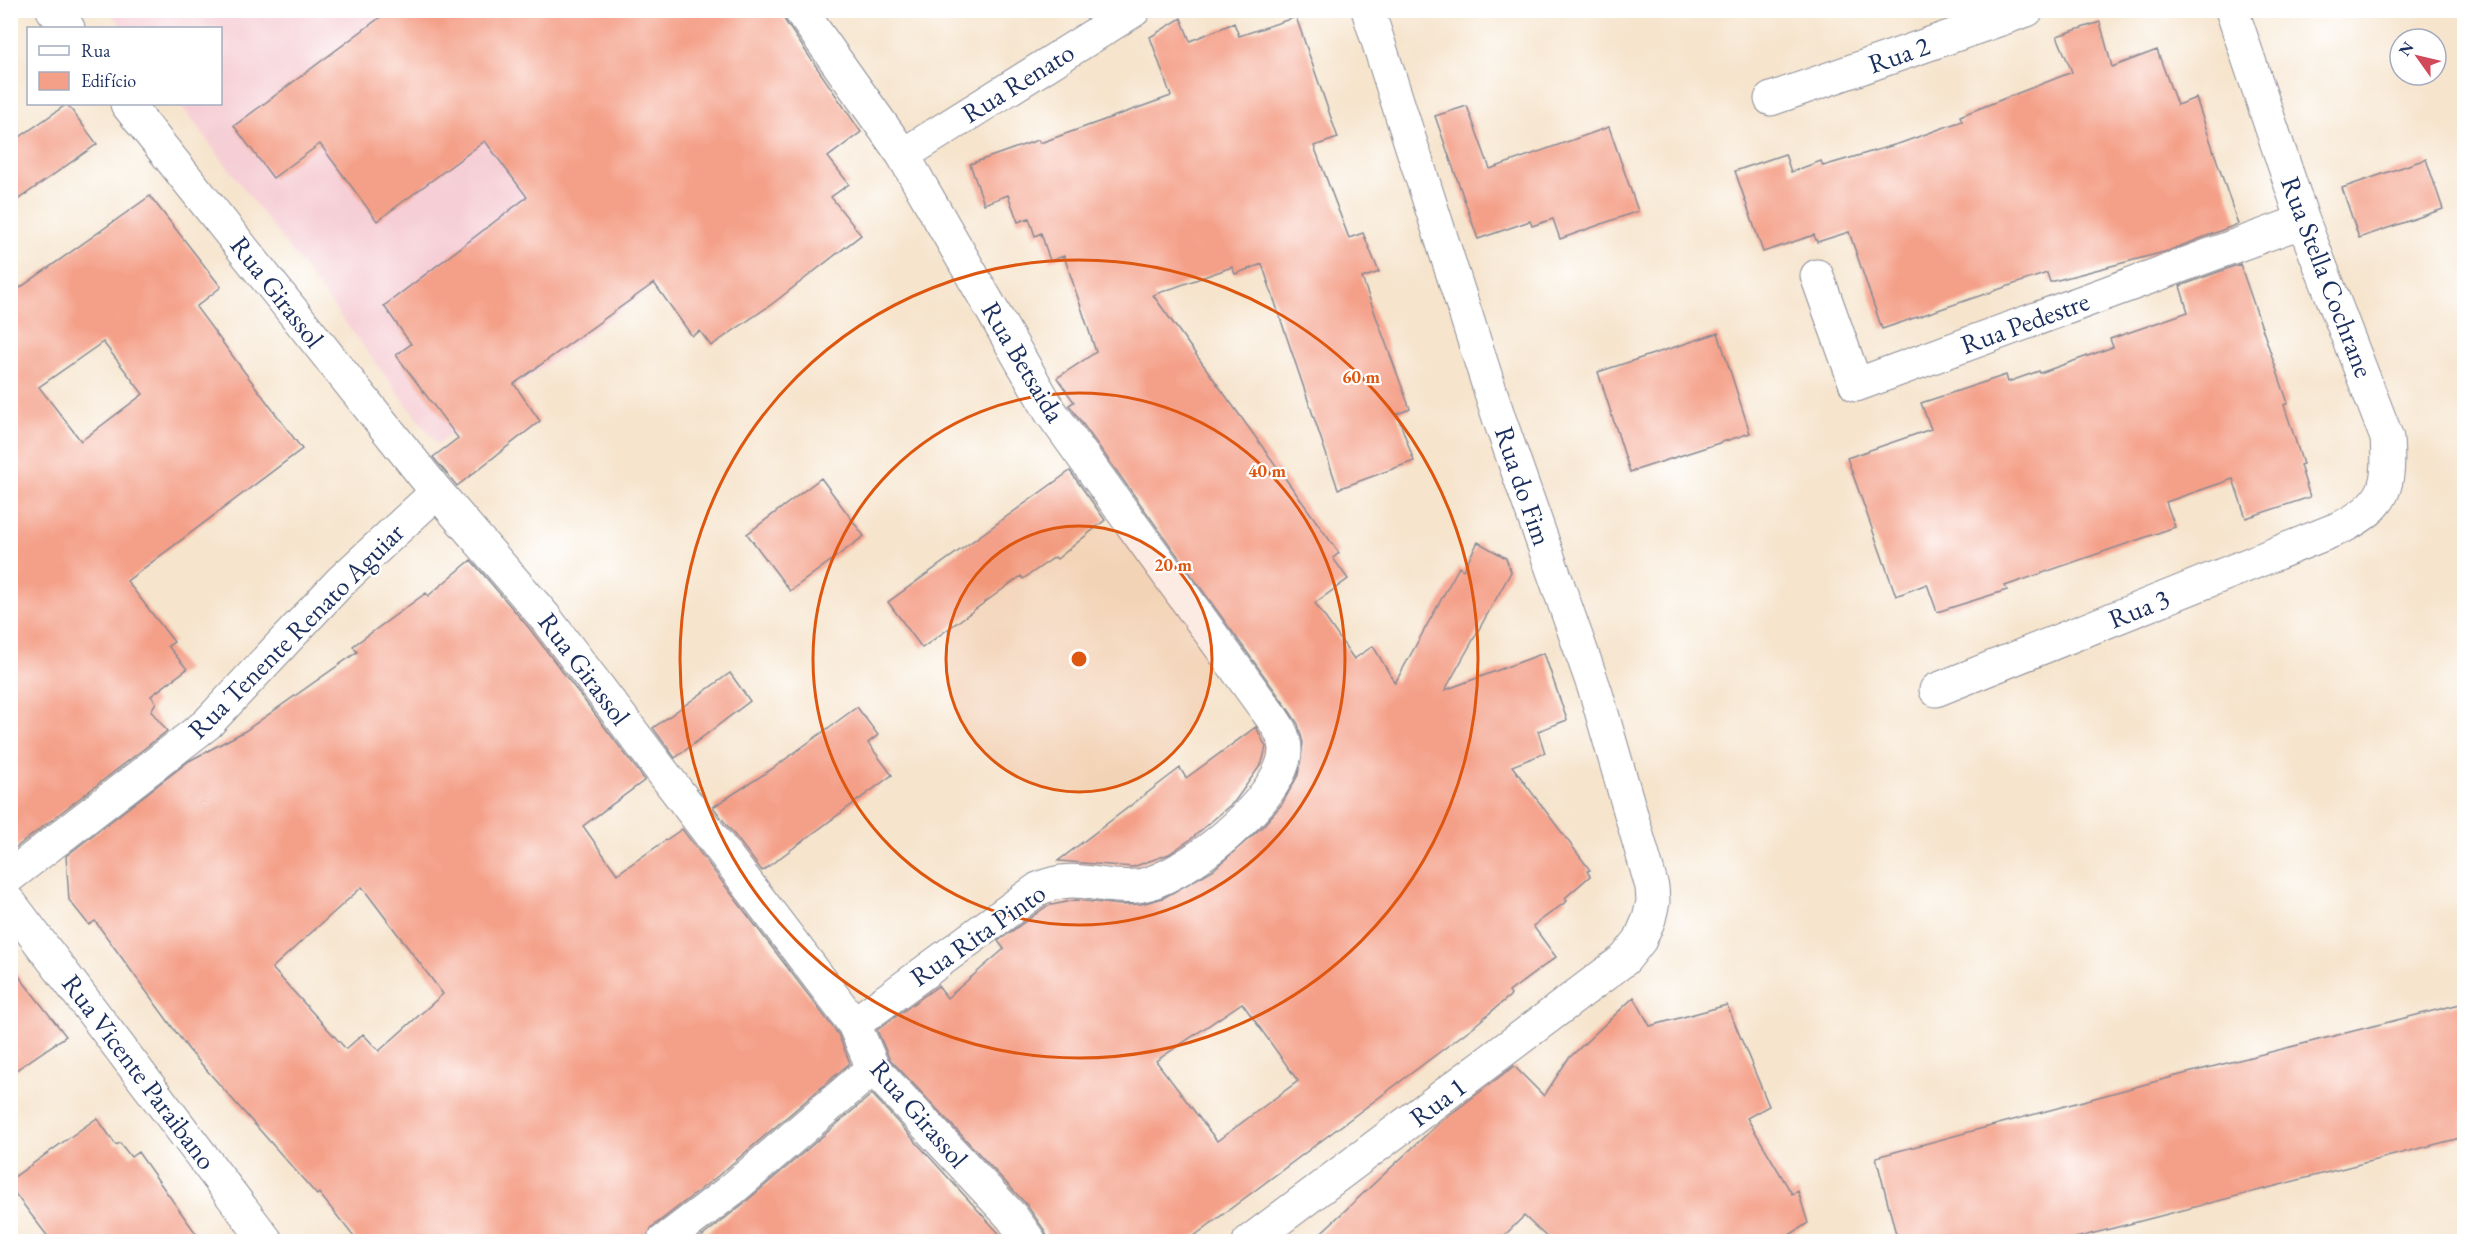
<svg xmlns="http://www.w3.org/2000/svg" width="2475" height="1252" font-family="'EB Garamond',serif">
<rect width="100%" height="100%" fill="#fff"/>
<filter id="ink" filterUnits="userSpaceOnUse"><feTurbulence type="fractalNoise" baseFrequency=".0167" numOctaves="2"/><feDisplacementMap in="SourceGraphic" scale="12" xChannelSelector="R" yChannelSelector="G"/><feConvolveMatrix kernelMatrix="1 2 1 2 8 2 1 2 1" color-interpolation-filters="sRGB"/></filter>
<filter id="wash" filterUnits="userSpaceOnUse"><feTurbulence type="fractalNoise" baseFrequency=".008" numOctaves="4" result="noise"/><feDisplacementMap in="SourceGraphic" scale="24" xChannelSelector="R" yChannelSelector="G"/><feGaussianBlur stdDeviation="1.35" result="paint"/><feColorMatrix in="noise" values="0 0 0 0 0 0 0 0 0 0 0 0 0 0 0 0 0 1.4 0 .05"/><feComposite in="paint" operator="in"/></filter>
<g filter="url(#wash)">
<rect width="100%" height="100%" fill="#f6e4cc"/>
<!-- built -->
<path fill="#f6cfd6" d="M 109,11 L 729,11 L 837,153 L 437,444 L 180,104 L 220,104 L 220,28 L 123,28 Z"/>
<g id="blocks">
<!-- building -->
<path fill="#f4a089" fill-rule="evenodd" d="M 390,10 L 781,10 L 785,21 L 861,132 L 828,157 L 849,184 L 831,197 L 861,235 L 772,304 L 711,346 L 700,331 L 692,336 L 654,283 L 514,384 L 540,421 L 457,486 L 433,457 L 458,438 L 396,355 L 411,344 L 384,306 L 527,197 L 485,141 L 377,221 L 320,144 L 273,178 L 234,126 Z
M 1296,17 L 1338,138 L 1314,146 L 1349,238 L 1363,233 L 1379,272 L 1362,278 L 1410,409 L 1397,414 L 1414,461 L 1338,489 L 1262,264 L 1235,274 L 1232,267 L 1153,295 L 1339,553 L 1333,558 L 1348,579 L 1315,603 L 1354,659 L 1373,646 L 1395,683 L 1459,567 L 1463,570 L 1478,542 L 1506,558 L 1511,572 L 1445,690 L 1544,653 L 1567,720 L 1538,731 L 1545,753 L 1512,766 L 1590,870 L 1587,871 L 1590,876 L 1565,898 L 1567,901 L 1533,926 L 1556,957 L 1509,992 L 1511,995 L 1473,1027 L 1186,1242 L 1049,1242 L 1045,1231 L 1026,1204 L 889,1058 L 877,1030 L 938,986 L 947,998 L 1004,949 L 998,941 L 1047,906 L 1076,900 L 1121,905 L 1141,904 L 1163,898 L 1213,870 L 1262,827 L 1282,804 L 1298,775 L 1303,743 L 1298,724 L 1288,709 L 1069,405 L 1074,402 L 1057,378 L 1096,352 L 1064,256 L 1050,261 L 1041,233 L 1035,236 L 1029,218 L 1018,222 L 1008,195 L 984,204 L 970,164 L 1038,140 L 1040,143 L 1171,96 L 1150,37 L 1181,18 L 1190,41 L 1234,23 L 1239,36 ZM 1242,1003 L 1298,1081 L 1217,1141 L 1156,1061 Z
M 2100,22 L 2112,67 L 2157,50 L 2177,105 L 2196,98 L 2238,224 L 2168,251 L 2050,282 L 2047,273 L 1882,329 L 1849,232 L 1817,242 L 1814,235 L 1763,252 L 1735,171 L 1785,154 L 1791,172 L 1821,161 L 1823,166 L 1901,143 L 1962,121 L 1960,116 L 2072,72 L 2057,36 Z
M 67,104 L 97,144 L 10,205 L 10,144 Z
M 1467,106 L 1490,169 L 1609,127 L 1638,211 L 1560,239 L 1553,219 L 1532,226 L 1530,221 L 1478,239 L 1435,116 Z
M 2426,159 L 2443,209 L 2359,238 L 2342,188 Z
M 150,196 L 221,287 L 196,307 L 302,449 L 127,581 L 174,642 L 168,646 L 187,669 L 151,696 L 156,702 L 151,711 L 167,731 L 10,852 L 10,295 ZM 103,342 L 143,394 L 81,441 L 39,387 Z
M 2240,264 L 2288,403 L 2284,405 L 2303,464 L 2300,465 L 2310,497 L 2246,518 L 2233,479 L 2166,502 L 2175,527 L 2005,586 L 2007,590 L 1937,612 L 1927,584 L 1896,596 L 1847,458 L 1931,429 L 1921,403 L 2006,375 L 2008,382 L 2039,371 L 2040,373 L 2113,347 L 2110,339 L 2188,312 L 2180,286 Z
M 1718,333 L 1750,433 L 1630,472 L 1598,372 Z
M 1070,471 L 1105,520 L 1057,559 L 1055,557 L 1023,579 L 1021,576 L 922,648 L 888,602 Z
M 821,478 L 864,536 L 790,591 L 747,534 Z
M 471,560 L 529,628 L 645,780 L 583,826 L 617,874 L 682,829 L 838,1034 L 850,1063 L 719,1175 L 652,1227 L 645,1242 L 358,1242 L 319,1193 L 317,1195 L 189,1050 L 95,921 L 89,925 L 69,900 L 66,856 L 189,761 L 245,731 L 357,652 L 353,646 L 426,593 L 428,596 ZM 362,887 L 443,994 L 379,1051 L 363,1034 L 346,1049 L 272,968 Z
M 730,673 L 750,701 L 675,758 L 653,728 Z
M 857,707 L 878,735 L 868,743 L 892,775 L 762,871 L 713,807 L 772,769 Z
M 1256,727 L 1266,747 L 1262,763 L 1235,801 L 1191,839 L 1169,854 L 1133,867 L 1058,861 L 1180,768 L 1186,778 Z
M 10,965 L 66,1036 L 10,1074 Z
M 1634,997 L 1650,1026 L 1727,1005 L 1769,1106 L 1747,1118 L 1792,1194 L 1798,1191 L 1808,1223 L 1779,1242 L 1552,1242 L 1524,1216 L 1498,1242 L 1311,1242 L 1439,1123 L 1514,1066 L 1544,1096 L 1568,1059 Z
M 2464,1003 L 2464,1137 L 2060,1242 L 1898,1242 L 1876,1157 L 2176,1076 Z
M 872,1094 L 1007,1242 L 695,1242 L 743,1204 Z
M 97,1118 L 116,1145 L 120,1143 L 131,1157 L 138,1152 L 202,1242 L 52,1242 L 10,1187 L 10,1180 Z"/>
</g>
</g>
<g filter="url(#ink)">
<use href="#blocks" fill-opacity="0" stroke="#888a95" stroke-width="1.5"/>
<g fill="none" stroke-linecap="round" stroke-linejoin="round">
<!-- minor casing -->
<g stroke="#888a95" stroke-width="35">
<path id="minor" d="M 53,10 L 68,28
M 800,10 L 903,155 L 1050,411 L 1261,703 C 1271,717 1286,733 1285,751 C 1283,799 1181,882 1136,886 C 1098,890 1077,871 1038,889 L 854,1024
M 1771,99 L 2027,10
M 127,104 L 437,492 L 544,616 L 854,1024 L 873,1068 L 1012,1217 L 1030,1242
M 903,155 L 1134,10
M 1817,276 L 1856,385 L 2303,221
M 1936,690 L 2342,527 C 2387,504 2390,486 2387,438 L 2303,221 L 2232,10
M 10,876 L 207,724 L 341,581 L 437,492
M 10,903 L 267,1242
M 663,1242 L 731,1190 L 873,1068
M 1249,1242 L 1625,959 L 1640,940 L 1649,919 L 1653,902 L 1652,887 L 1596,693 L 1499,418 L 1368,10"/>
</g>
<!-- minor -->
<use href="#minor" stroke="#fff" stroke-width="33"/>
</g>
</g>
<!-- distance rings -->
<circle cx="1079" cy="659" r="133" fill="#de5710" fill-opacity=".12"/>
<g fill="none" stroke="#de5710" stroke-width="3">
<circle cx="1079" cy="659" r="133"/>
<circle cx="1079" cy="659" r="266"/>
<circle cx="1079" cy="659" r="399"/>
</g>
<g text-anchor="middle" stroke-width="4.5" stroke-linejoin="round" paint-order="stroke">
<!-- street labels -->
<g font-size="27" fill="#1b2f5e" stroke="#fff">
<text transform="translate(1899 55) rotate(-19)" y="9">Rua 2</text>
<text transform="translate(1018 83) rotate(-32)" y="9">Rua Renato</text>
<text transform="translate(2327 277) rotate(69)" y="9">Rua Stella Cochrane</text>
<text transform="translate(277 292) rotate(52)" y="9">Rua Girassol</text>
<text transform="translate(2025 323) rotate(-20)" y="9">Rua Pedestre</text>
<text transform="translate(1023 362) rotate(59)" y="9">Rua Betsaida</text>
<text transform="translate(1523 486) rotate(71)" y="9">Rua do Fim</text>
<text transform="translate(2139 609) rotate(-22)" y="9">Rua 3</text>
<text transform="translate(296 631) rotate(-45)" y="9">Rua Tenente Renato Aguiar</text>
<text transform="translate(584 669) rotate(53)" y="9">Rua Girassol</text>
<text transform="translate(978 935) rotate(-35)" y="9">Rua Rita Pinto</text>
<text transform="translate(139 1072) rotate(53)" y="9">Rua Vicente Paraibano</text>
<text transform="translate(1438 1102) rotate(-37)" y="9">Rua 1</text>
<text transform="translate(919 1114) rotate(49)" y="9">Rua Girassol</text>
</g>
</g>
<circle cx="1079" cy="659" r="9" fill="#de5710" stroke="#fff" stroke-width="3"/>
<g font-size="18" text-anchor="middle" font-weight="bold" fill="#de5710" stroke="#fff" stroke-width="4.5" stroke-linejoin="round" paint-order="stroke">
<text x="1361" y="383">60 m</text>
<text x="1267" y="477">40 m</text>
<text x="1173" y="571">20 m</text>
</g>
<!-- margin -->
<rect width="2475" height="1252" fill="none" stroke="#fff" stroke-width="36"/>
<!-- legend -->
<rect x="27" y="27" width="195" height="78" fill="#ffffff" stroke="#a4acbf" stroke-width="1.5"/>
<rect x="39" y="46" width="30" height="9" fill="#ffffff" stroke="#a4acbf" stroke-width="1.5"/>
<text x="81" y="57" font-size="18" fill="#1b2f5e">Rua</text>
<rect x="39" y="72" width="30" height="18" fill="#f4a089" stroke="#a4acbf" stroke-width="1.5"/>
<text x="81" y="87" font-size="18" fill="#1b2f5e">Edifício</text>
<!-- north arrow -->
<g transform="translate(2418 57) rotate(304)"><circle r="28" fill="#ffffff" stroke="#a4acbf" stroke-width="1.5"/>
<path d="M0-4.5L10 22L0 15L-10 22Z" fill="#d1495b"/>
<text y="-9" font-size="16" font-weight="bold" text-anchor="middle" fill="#1b2f5e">N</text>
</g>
</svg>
